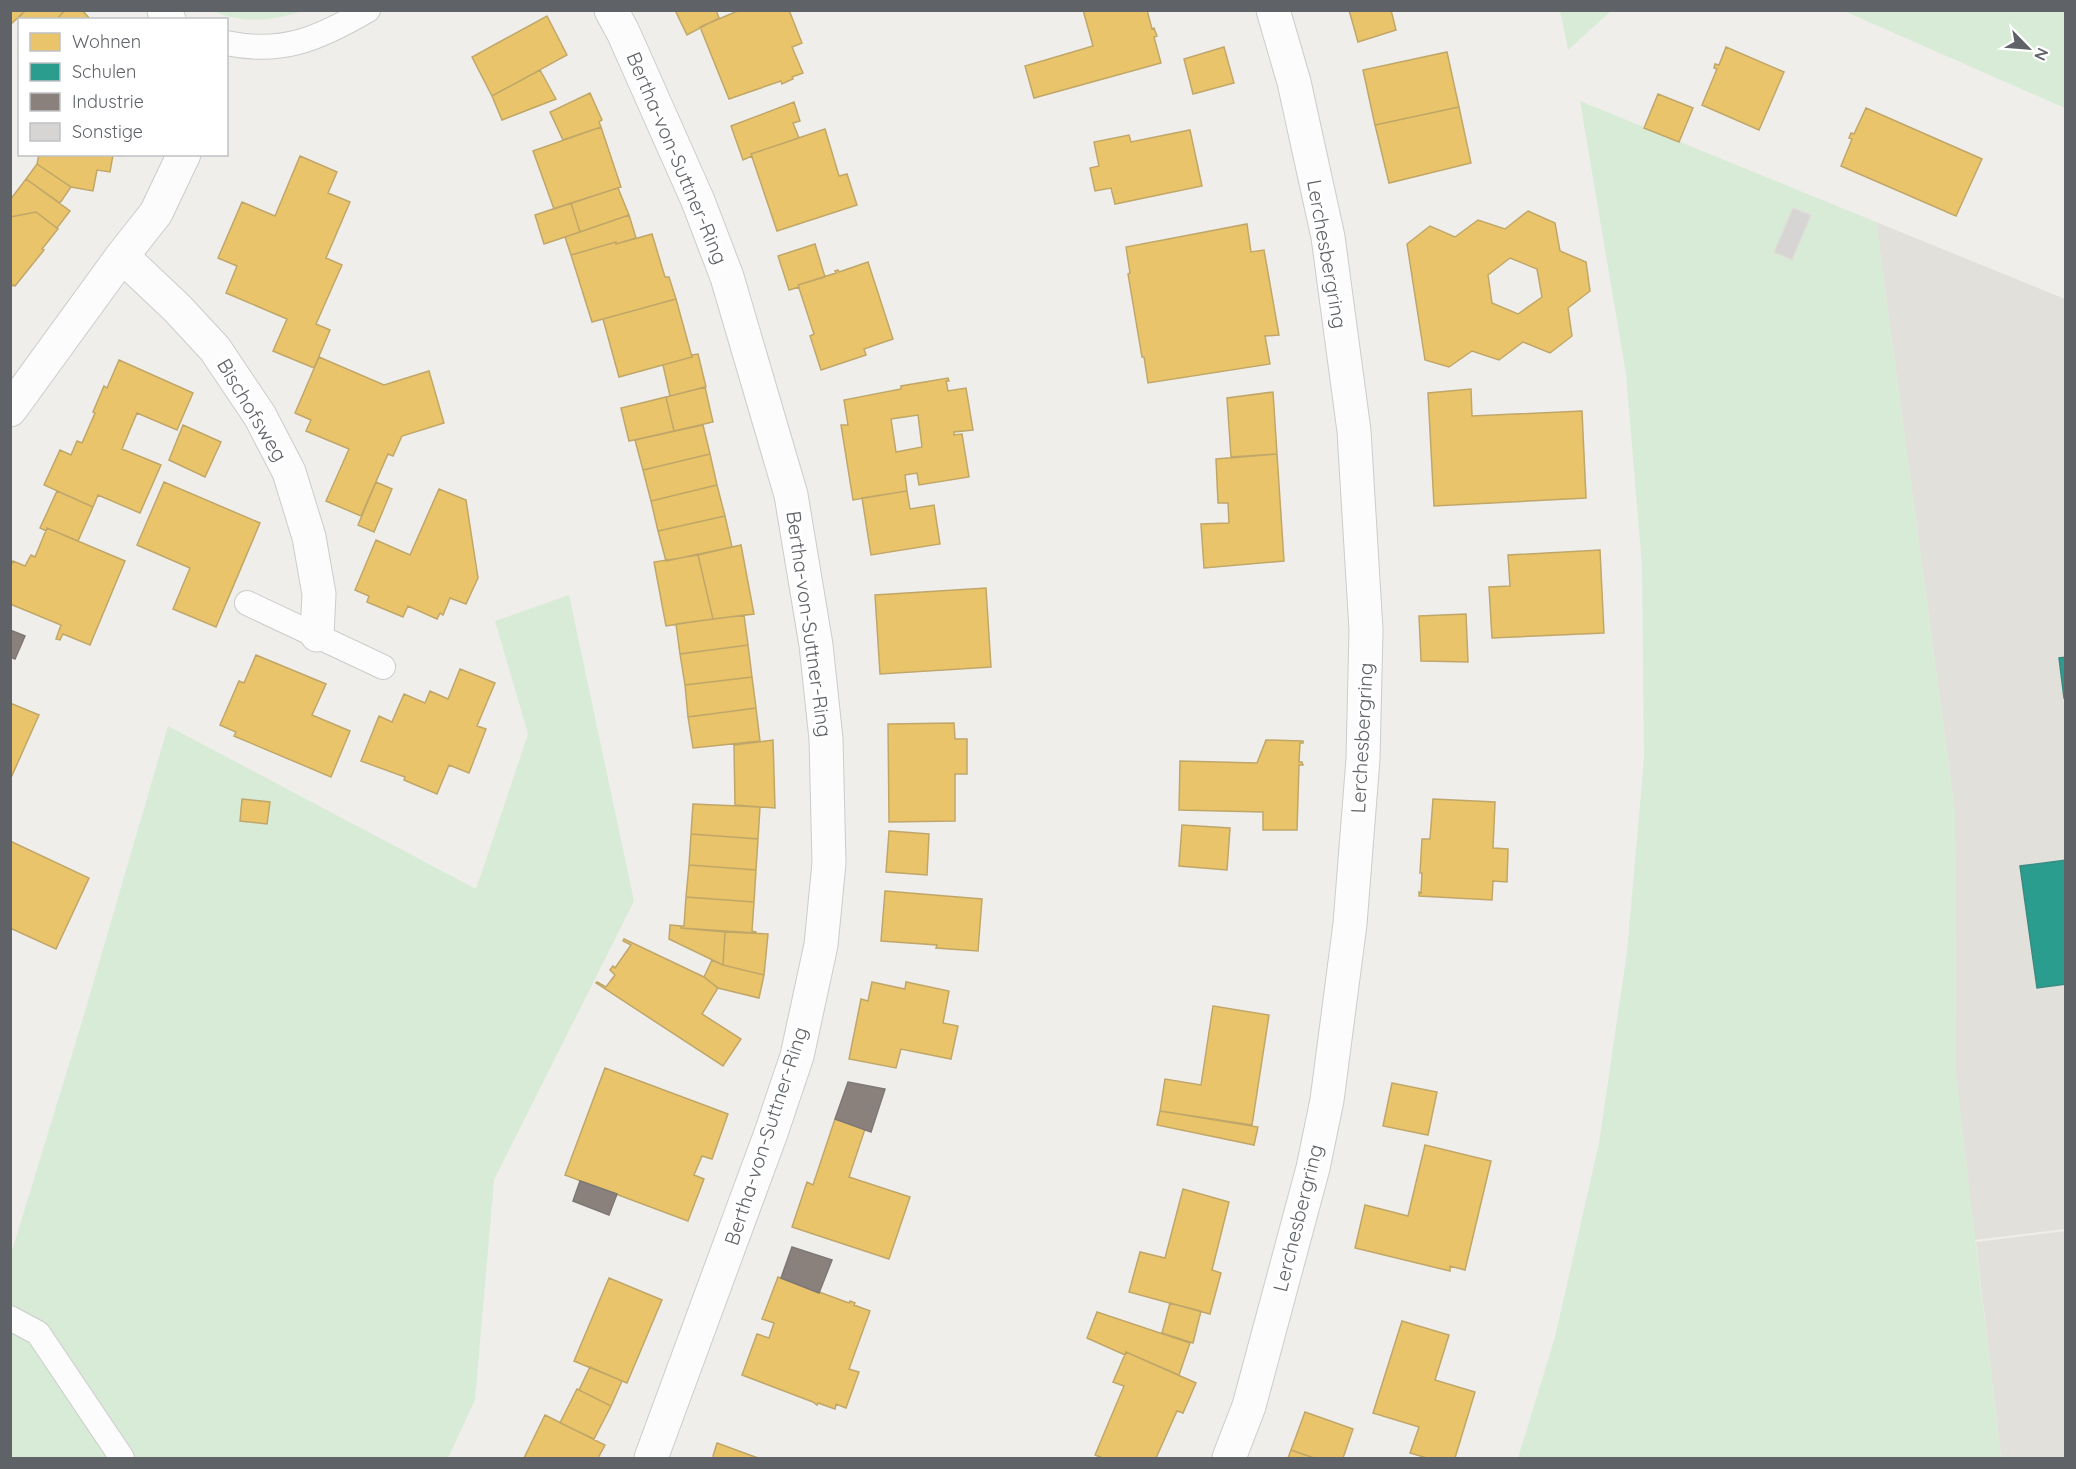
<svg xmlns="http://www.w3.org/2000/svg" width="2076" height="1469" font-family="Quicksand,sans-serif">
<rect width="100%" height="100%" fill="#efeeea"/>
<!-- education -->
<path fill="#e2e0da" d="M 1876,222 L 2065,299 L 2065,1229 L 1975,1240 L 1956,1076 L 1955,812 Z
M 2065,1231 L 2065,1458 L 2001,1458 L 1976,1242 Z"/>
<!-- green -->
<path fill="#d8ebd6" d="M 1560,10 L 1611,10 L 1611,11 L 1568,50 Z
M 214,11 L 302,11 C 275,21 241,24 214,11 Z
M 1844,11 L 2065,11 L 2065,108 Z
M 1580,101 L 1876,222 L 1955,812 L 1956,1076 L 2001,1458 L 1518,1458 L 1555,1337 L 1599,1143 L 1627,952 L 1644,759 L 1642,566 L 1626,374 Z
M 569,595 L 634,901 L 494,1180 L 475,1400 L 448,1458 L 11,1458 L 10,1349 L 12,1346 L 11,1254 L 81,1025 L 168,726 L 476,889 L 528,734 L 495,621 Z"/>
<!-- homes -->
<path fill="#e9c46a" stroke="#c0a769" stroke-width="1.5" fill-rule="evenodd" d="M 10,10 L 26,10 L 10,25 Z
M 26,10 L 65,10 L 56,20 L 20,20 L 18,18 Z
M 65,10 L 82,10 L 91,20 L 56,20 Z
M 675,10 L 716,10 L 719,18 L 687,35 Z
M 789,10 L 802,43 L 792,47 L 803,73 L 792,77 L 793,79 L 782,84 L 781,81 L 729,99 L 700,27 L 740,10 Z
M 1083,10 L 1147,10 L 1152,29 L 1154,28 L 1157,36 L 1154,37 L 1161,63 L 1034,98 L 1025,66 L 1093,46 Z
M 1349,10 L 1391,10 L 1396,30 L 1358,42 Z
M 547,16 L 567,55 L 492,96 L 472,57 Z
M 1224,47 L 1234,83 L 1193,94 L 1184,59 Z
M 1726,47 L 1784,72 L 1759,130 L 1702,105 L 1717,69 L 1714,68 L 1715,64 L 1719,65 Z
M 1447,52 L 1459,107 L 1375,125 L 1363,70 Z
M 540,70 L 556,99 L 502,120 L 492,96 Z
M 590,93 L 602,120 L 599,122 L 601,127 L 563,140 L 550,112 Z
M 1658,94 L 1693,108 L 1679,142 L 1644,128 Z
M 794,102 L 800,121 L 793,123 L 799,138 L 751,154 L 752,156 L 743,160 L 731,126 Z
M 1459,107 L 1471,163 L 1389,183 L 1375,125 Z
M 1866,108 L 1982,159 L 1956,216 L 1841,166 L 1852,139 L 1849,138 L 1851,133 L 1854,134 Z
M 601,127 L 621,187 L 554,209 L 533,151 Z
M 825,129 L 839,176 L 847,174 L 857,205 L 777,231 L 751,154 Z
M 1190,130 L 1202,186 L 1115,204 L 1111,188 L 1095,191 L 1090,168 L 1099,166 L 1094,142 L 1129,135 L 1131,142 Z
M 39,154 L 122,154 L 122,156 L 113,155 L 110,172 L 97,170 L 93,191 L 71,187 L 37,164 Z
M 300,156 L 337,172 L 328,193 L 350,202 L 326,258 L 342,265 L 316,324 L 330,330 L 314,368 L 273,351 L 287,319 L 226,293 L 237,266 L 218,258 L 242,202 L 275,216 Z
M 37,164 L 71,187 L 60,203 L 26,179 Z
M 26,179 L 70,211 L 57,228 L 36,212 L 10,217 L 10,200 Z
M 618,188 L 629,215 L 580,232 L 571,203 Z
M 571,203 L 580,232 L 544,244 L 535,215 Z
M 1528,211 L 1555,223 L 1560,251 L 1586,262 L 1590,291 L 1568,308 L 1572,336 L 1550,353 L 1523,342 L 1499,360 L 1472,351 L 1449,367 L 1425,360 L 1407,244 L 1430,226 L 1455,237 L 1478,220 L 1505,229 ZM 1510,258 L 1537,269 L 1542,297 L 1518,314 L 1492,303 L 1488,275 Z
M 36,212 L 58,229 L 42,249 L 44,250 L 15,286 L 13,285 L 10,288 L 10,217 Z
M 629,215 L 636,238 L 616,244 L 616,242 L 571,255 L 565,237 Z
M 1247,224 L 1251,252 L 1264,250 L 1279,335 L 1265,336 L 1270,364 L 1148,383 L 1144,357 L 1142,357 L 1128,274 L 1130,273 L 1126,247 Z
M 652,234 L 665,277 L 669,277 L 676,299 L 592,322 L 571,255 L 616,242 L 616,244 Z
M 815,244 L 825,277 L 798,285 L 799,287 L 789,290 L 778,256 Z
M 868,262 L 893,339 L 864,349 L 866,355 L 821,370 L 810,336 L 814,334 L 798,285 L 836,273 L 835,271 L 838,270 L 839,272 Z
M 676,299 L 692,357 L 619,377 L 603,319 Z
M 698,354 L 706,387 L 670,396 L 663,365 L 692,357 L 692,355 Z
M 319,357 L 384,385 L 429,371 L 444,423 L 402,436 L 393,456 L 388,454 L 361,516 L 326,501 L 349,449 L 306,431 L 311,420 L 295,413 Z
M 119,360 L 193,393 L 177,430 L 137,413 L 122,449 L 161,465 L 140,513 L 98,495 L 93,507 L 44,485 L 60,450 L 71,455 L 77,441 L 82,443 L 95,413 L 93,412 L 104,386 L 107,388 Z
M 948,378 L 949,381 L 946,381 L 948,391 L 966,388 L 973,430 L 954,432 L 954,435 L 962,434 L 969,477 L 919,485 L 917,473 L 905,475 L 907,491 L 853,500 L 841,425 L 848,425 L 844,400 L 901,389 L 901,386 ZM 918,415 L 922,447 L 896,452 L 891,419 Z
M 705,387 L 713,422 L 674,431 L 666,397 Z
M 1471,389 L 1472,416 L 1582,411 L 1586,498 L 1434,506 L 1428,393 Z
M 1273,392 L 1277,454 L 1231,457 L 1227,398 Z
M 666,397 L 674,431 L 629,441 L 621,408 Z
M 183,425 L 221,442 L 205,477 L 169,460 Z
M 703,425 L 710,454 L 643,470 L 635,440 Z
M 710,454 L 717,485 L 651,501 L 643,470 Z
M 1277,454 L 1284,561 L 1204,568 L 1201,524 L 1229,523 L 1228,503 L 1218,503 L 1216,459 Z
M 164,482 L 260,523 L 216,627 L 173,609 L 190,568 L 137,545 Z
M 376,482 L 392,489 L 374,532 L 358,525 Z
M 717,485 L 725,516 L 658,531 L 651,501 Z
M 439,489 L 466,500 L 478,578 L 466,604 L 450,598 L 443,615 L 440,613 L 437,619 L 408,606 L 403,617 L 367,602 L 369,596 L 355,590 L 376,540 L 410,555 Z
M 57,491 L 93,507 L 78,541 L 47,528 L 46,531 L 40,528 Z
M 907,491 L 910,509 L 934,505 L 940,544 L 871,555 L 862,498 Z
M 725,516 L 732,547 L 666,561 L 658,531 Z
M 47,528 L 125,561 L 90,645 L 63,634 L 60,640 L 56,639 L 61,625 L 10,604 L 10,568 L 13,561 L 25,566 L 31,555 L 35,557 Z
M 741,545 L 754,614 L 713,619 L 698,555 Z
M 1600,550 L 1604,633 L 1492,638 L 1489,587 L 1510,586 L 1508,555 Z
M 698,555 L 713,619 L 666,626 L 654,562 Z
M 986,588 L 991,667 L 880,674 L 875,595 Z
M 1466,614 L 1468,662 L 1421,661 L 1419,616 Z
M 744,615 L 748,645 L 680,654 L 676,624 Z
M 748,645 L 752,677 L 685,685 L 680,654 Z
M 256,655 L 326,684 L 312,715 L 350,731 L 331,777 L 234,736 L 236,732 L 220,725 L 239,681 L 244,683 Z
M 460,669 L 495,683 L 477,726 L 486,729 L 469,773 L 449,765 L 437,794 L 404,780 L 405,777 L 361,761 L 379,716 L 392,722 L 404,694 L 425,703 L 430,691 L 448,699 Z
M 752,677 L 756,708 L 688,717 L 685,685 Z
M 10,703 L 39,715 L 10,780 Z
M 756,708 L 760,741 L 693,748 L 688,717 Z
M 954,723 L 955,739 L 967,739 L 967,774 L 955,774 L 955,821 L 889,822 L 888,724 Z
M 773,740 L 775,808 L 735,805 L 734,745 Z
M 1266,740 L 1303,741 L 1303,743 L 1300,743 L 1299,762 L 1302,762 L 1303,765 L 1299,765 L 1297,830 L 1263,830 L 1263,812 L 1179,810 L 1180,761 L 1257,763 Z
M 242,799 L 270,802 L 267,824 L 240,821 Z
M 1433,799 L 1495,802 L 1493,848 L 1508,849 L 1507,882 L 1493,881 L 1492,900 L 1419,896 L 1419,892 L 1421,893 L 1422,873 L 1420,873 L 1422,839 L 1430,839 Z
M 693,804 L 760,807 L 758,839 L 691,834 Z
M 1182,825 L 1230,828 L 1227,870 L 1179,866 Z
M 889,831 L 929,834 L 927,875 L 886,872 Z
M 691,834 L 758,839 L 756,870 L 689,865 Z
M 10,841 L 89,878 L 56,949 L 10,928 Z
M 689,865 L 756,870 L 754,902 L 686,897 Z
M 885,891 L 982,899 L 978,951 L 936,948 L 937,945 L 881,941 Z
M 686,897 L 754,902 L 752,931 L 756,932 L 756,933 L 681,928 L 681,926 L 684,926 Z
M 670,925 L 681,926 L 681,928 L 725,932 L 723,965 L 669,939 Z
M 725,932 L 768,934 L 764,975 L 723,965 Z
M 624,939 L 704,977 L 718,988 L 702,1014 L 741,1039 L 723,1066 L 596,983 L 597,982 L 606,987 L 615,975 L 610,970 L 613,966 L 615,968 L 631,945 L 623,941 Z
M 712,960 L 723,965 L 764,975 L 759,998 L 718,988 L 704,977 Z
M 872,982 L 905,989 L 906,982 L 949,991 L 943,1023 L 958,1026 L 951,1059 L 901,1049 L 896,1068 L 849,1059 L 861,999 L 868,1001 Z
M 1213,1006 L 1269,1015 L 1252,1125 L 1160,1111 L 1165,1079 L 1201,1085 Z
M 605,1068 L 728,1114 L 712,1159 L 702,1156 L 694,1175 L 704,1179 L 688,1221 L 565,1175 Z
M 1392,1083 L 1437,1092 L 1428,1135 L 1383,1126 Z
M 1160,1111 L 1258,1127 L 1254,1145 L 1157,1125 Z
M 835,1119 L 865,1129 L 849,1177 L 910,1197 L 889,1259 L 792,1227 L 807,1182 L 813,1185 Z
M 1425,1145 L 1491,1161 L 1465,1270 L 1450,1266 L 1450,1271 L 1355,1248 L 1365,1205 L 1408,1216 Z
M 1183,1189 L 1229,1202 L 1212,1270 L 1221,1273 L 1210,1314 L 1129,1292 L 1140,1252 L 1165,1258 Z
M 778,1277 L 849,1303 L 850,1301 L 855,1303 L 854,1305 L 870,1311 L 849,1369 L 859,1372 L 846,1408 L 836,1404 L 835,1409 L 818,1403 L 817,1405 L 813,1402 L 742,1375 L 757,1334 L 769,1338 L 774,1323 L 762,1319 Z
M 609,1278 L 662,1300 L 627,1383 L 574,1361 Z
M 1170,1303 L 1201,1311 L 1193,1343 L 1162,1333 Z
M 1097,1312 L 1190,1343 L 1179,1375 L 1126,1352 L 1125,1355 L 1087,1338 Z
M 1402,1321 L 1449,1335 L 1435,1380 L 1475,1392 L 1455,1458 L 1427,1458 L 1410,1453 L 1419,1427 L 1373,1413 Z
M 1126,1352 L 1196,1383 L 1183,1413 L 1177,1411 L 1156,1458 L 1103,1458 L 1095,1455 L 1124,1386 L 1113,1382 Z
M 590,1367 L 622,1381 L 611,1406 L 579,1390 Z
M 577,1389 L 611,1406 L 594,1439 L 560,1423 Z
M 1305,1412 L 1353,1429 L 1343,1458 L 1314,1458 L 1291,1450 Z
M 545,1415 L 605,1445 L 598,1458 L 524,1458 Z
M 717,1443 L 758,1458 L 714,1458 L 713,1456 Z
M 1291,1450 L 1314,1458 L 1288,1458 Z"/>
<!-- schools -->
<path fill="#2a9d8f" stroke="#3a8c83" stroke-width="1.5" d="M 2066,657 L 2066,698 L 2064,698 L 2059,658 Z
M 2066,860 L 2066,984 L 2037,988 L 2020,866 Z"/>
<!-- industry -->
<path fill="#8a817c" stroke="#7d7876" stroke-width="1.5" d="M 10,630 L 25,636 L 15,659 L 10,657 Z
M 848,1082 L 885,1089 L 871,1132 L 835,1119 Z
M 580,1181 L 617,1194 L 609,1215 L 573,1201 Z
M 792,1247 L 832,1260 L 819,1293 L 781,1278 Z"/>
<!-- building -->
<path fill="#d6d5d3" stroke="#deddd9" stroke-width="1.5" d="M 1793,208 L 1811,215 L 1792,260 L 1774,252 Z"/>
<g fill="none" stroke-linecap="round" stroke-linejoin="round">
<!-- lane casing -->
<g stroke="#cbcccc" stroke-width="26">
<path id="lane" d="M 226,43 C 283,55 320,38 368,10
M 247,603 L 383,667
M 10,1318 L 38,1333 L 122,1458"/>
</g>
<!-- street casing -->
<g stroke="#cbcccc" stroke-width="35">
<path id="street" d="M 164,10 L 169,20
M 611,10 L 623,32 L 698,201 L 727,277 L 791,495 L 816,645 L 826,739 L 829,863 L 821,945 L 797,1056 L 771,1133 L 651,1458
M 122,256 L 177,308 L 215,349 L 260,416 L 289,472 L 309,537 L 319,594 L 317,635
M 10,410 L 122,256 L 156,213 L 184,154
M 1229,1458 L 1249,1406 L 1313,1168 L 1327,1100 L 1350,924 L 1363,759 L 1366,630 L 1354,431 L 1328,237 L 1294,82 L 1273,10"/>
</g>
<!-- lane -->
<use href="#lane" stroke="#fdfcfc" stroke-width="24"/>
<!-- street -->
<use href="#street" stroke="#fdfcfc" stroke-width="33"/>
</g>
<g text-anchor="middle" stroke-width="6" stroke-linejoin="round" paint-order="stroke">
<!-- street labels -->
<g font-size="20" fill="#5f6368" stroke="#fff">
<text transform="translate(677 158) rotate(67)" y="7">Bertha-von-Suttner-Ring</text>
<text transform="translate(1327 254) rotate(80)" y="7">Lerchesbergring</text>
<text transform="translate(252 410) rotate(59)" y="7">Bischofsweg</text>
<text transform="translate(809 624) rotate(82)" y="7">Bertha-von-Suttner-Ring</text>
<text transform="translate(1362 738) rotate(-87)" y="7">Lerchesbergring</text>
<text transform="translate(766 1136) rotate(-72)" y="7">Bertha-von-Suttner-Ring</text>
<text transform="translate(1298 1218) rotate(-76)" y="7">Lerchesbergring</text>
</g>
</g>
<!-- border -->
<rect width="2076" height="1469" fill="none" stroke="#5f6368" stroke-width="24"/>
<!-- legend -->
<rect x="18" y="18" width="210" height="138" fill="#ffffff" stroke="#bfc1c3" stroke-width="1.5"/>
<rect x="30" y="33" width="30" height="18" fill="#e9c46a" stroke="#bfc1c3" stroke-width="1.5"/>
<text x="72" y="48" font-size="18" fill="#5f6368">Wohnen</text>
<rect x="30" y="63" width="30" height="18" fill="#2a9d8f" stroke="#bfc1c3" stroke-width="1.5"/>
<text x="72" y="78" font-size="18" fill="#5f6368">Schulen</text>
<rect x="30" y="93" width="30" height="18" fill="#8a817c" stroke="#bfc1c3" stroke-width="1.5"/>
<text x="72" y="108" font-size="18" fill="#5f6368">Industrie</text>
<rect x="30" y="123" width="30" height="18" fill="#d6d5d3" stroke="#bfc1c3" stroke-width="1.5"/>
<text x="72" y="138" font-size="18" fill="#5f6368">Sonstige</text>
<!-- north arrow -->
<g transform="translate(2028 48) rotate(115)" stroke="#ffffff" stroke-width="4.5" paint-order="stroke">
<path d="M0-4.5L10 22L0 15L-10 22Z" fill="#5f6368"/>
<text y="-9" font-size="16" font-weight="bold" text-anchor="middle" fill="#5f6368">N</text>
</g>
</svg>
